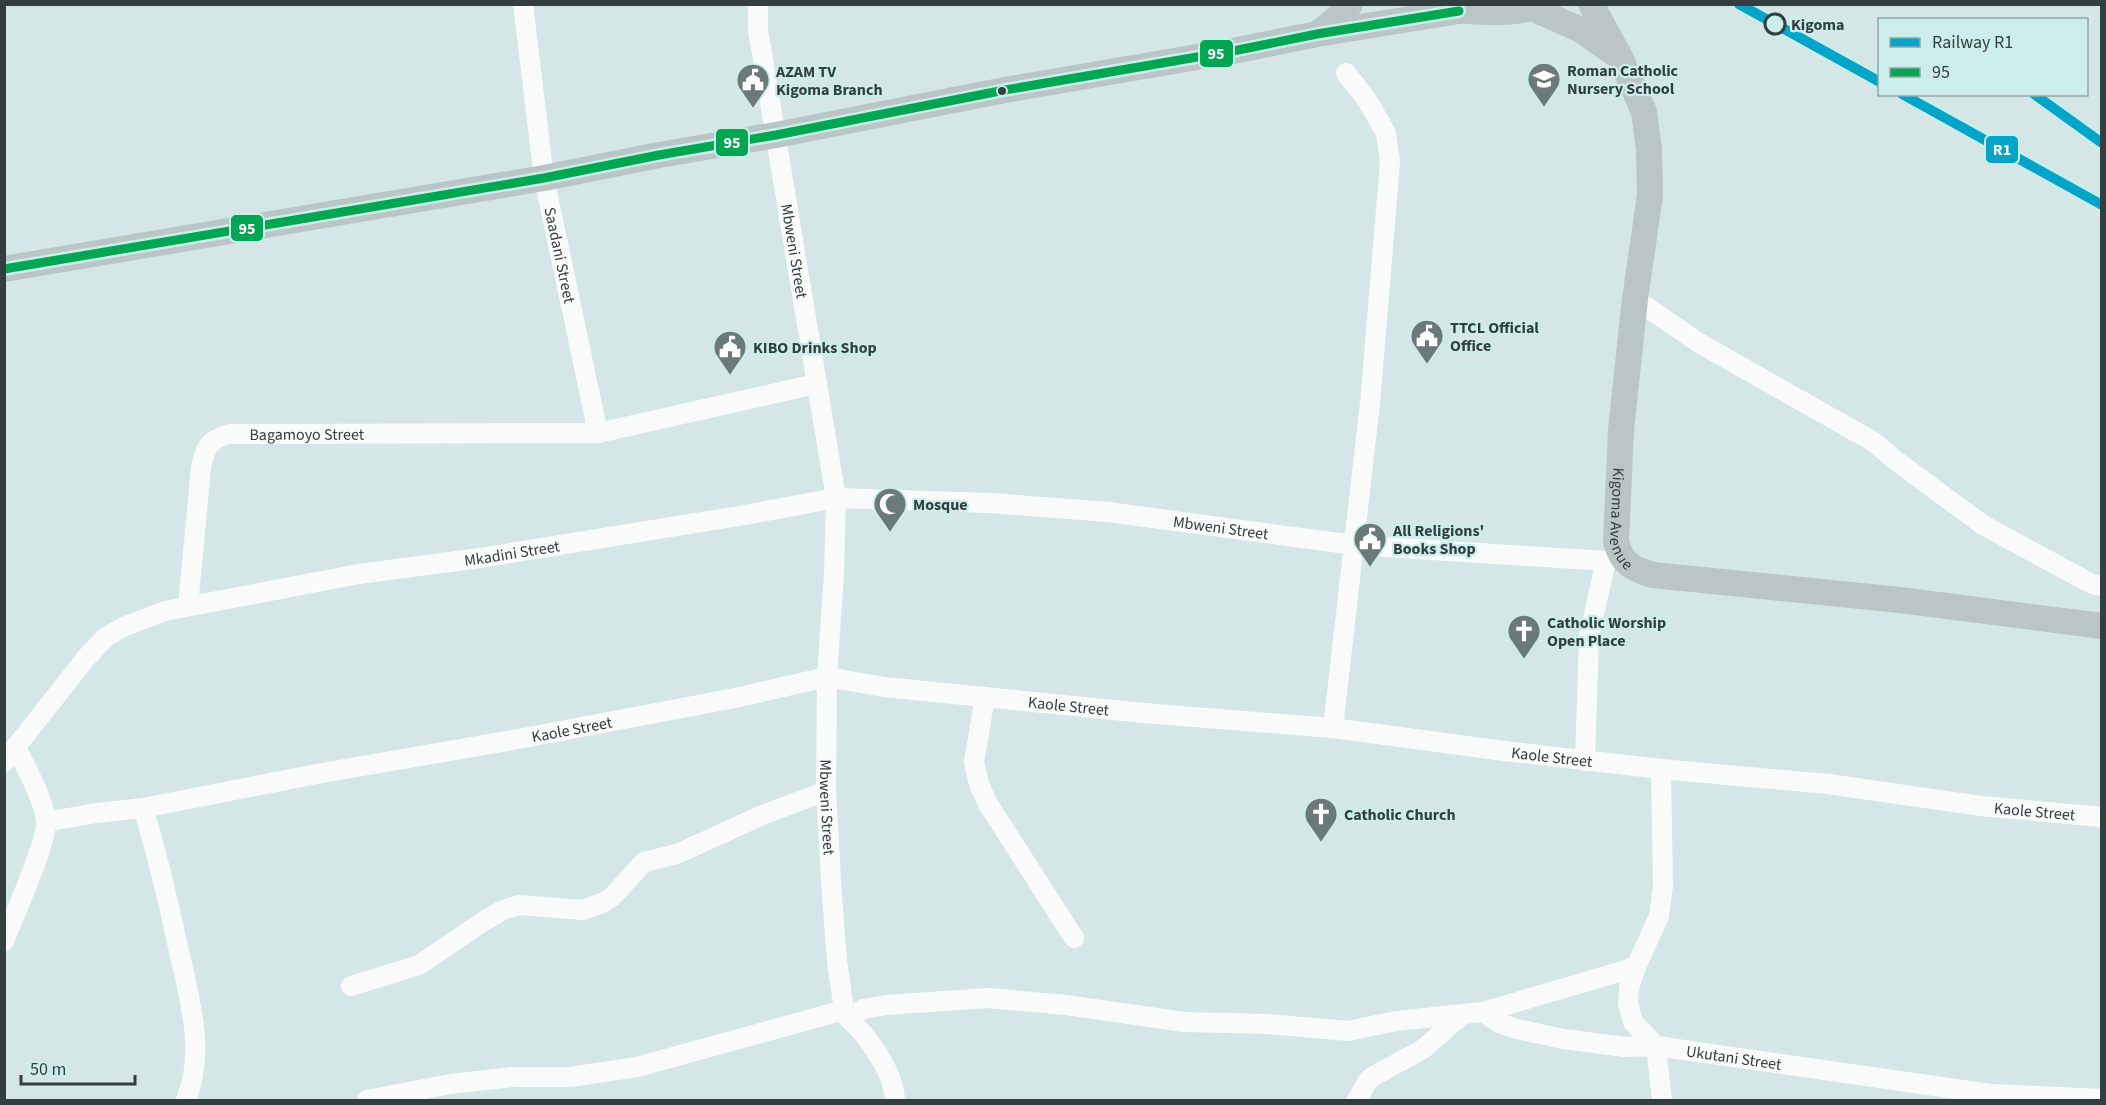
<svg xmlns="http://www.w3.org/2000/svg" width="2106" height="1105" font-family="'Source Sans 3',sans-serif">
<rect width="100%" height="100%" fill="#d4e6e5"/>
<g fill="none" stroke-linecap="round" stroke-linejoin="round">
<!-- minor -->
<g stroke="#f9fbfb" stroke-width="20">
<path id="s1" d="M 523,4 L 544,178 L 598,433"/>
<path id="s2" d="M 758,4 L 758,30 L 836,498 L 834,573 L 827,677 L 826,791 L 832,896 L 837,961 L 844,1010 C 849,1021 858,1027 865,1036 C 879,1054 894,1077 895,1100"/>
<path d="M 1635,299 L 1699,343 L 1874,442 L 1895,460 L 1983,525 L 2092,584 L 2102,586"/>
<path id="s3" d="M 188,606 L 201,468 C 205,448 208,440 229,434 L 598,433 L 816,384"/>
<path d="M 985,697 L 974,762 L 979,784 L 988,804 L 1074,938"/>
<path d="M 1333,728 L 1370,403 L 1390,162 L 1386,133 L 1367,100 L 1346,73"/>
<path d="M 1585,761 L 1589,636 L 1606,561"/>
<path id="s4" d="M 4,762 L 86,658 L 106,637 L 123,627 L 165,611 L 359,574 L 480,558 L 739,516 L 836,498 L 990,503 L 1108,512 L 1354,545 L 1606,561 L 1621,558"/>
<path id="s5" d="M 1661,769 L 1663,886 L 1659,916 L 1636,967 L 1629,988 L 1628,1003 L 1633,1022 L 1656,1046 L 1991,1094 L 2102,1099"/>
<path d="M 143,808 C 157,854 168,900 178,947 C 189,996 206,1052 186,1100"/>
<path id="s6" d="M 46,822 L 96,813 L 143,808 L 322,773 L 513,740 L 735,698 L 827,677 L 884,687 L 1144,713 L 1333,728 L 1504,751 L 1661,769 L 1828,784 L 1981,806 L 2102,817"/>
<path d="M 4,941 C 13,918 49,839 46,819 C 41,794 27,770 16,747"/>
<path d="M 351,986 L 419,965 L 484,921 L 503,910 L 519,905 L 583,910 L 602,903 L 612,897 L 644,862 L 677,854 L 760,816 L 826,791"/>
<path d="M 1483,1012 L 1499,1023 L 1517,1029 L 1563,1039 L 1625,1047 L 1656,1046 L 1662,1100"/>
<path d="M 848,1018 L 863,1009 L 886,1005 L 989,998 L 1066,1005 L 1184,1022 L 1268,1024 L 1348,1031 L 1396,1021 L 1483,1012 L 1636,967"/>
<path d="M 367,1100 L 450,1084 L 513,1077 L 570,1077 L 637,1067 L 844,1010"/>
<path d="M 1357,1100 L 1367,1082 L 1372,1077 L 1423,1049 L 1462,1015"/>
</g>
<!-- major -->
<g stroke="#b9c6c5" stroke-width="26">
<path id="s7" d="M 1591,4 L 1620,57 L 1644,112 L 1649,149 L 1650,195 L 1635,299 L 1621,430 L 1616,542 C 1623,565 1631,568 1653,575 L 1900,600 L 2102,626"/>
<path d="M 1443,8 C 1476,13 1515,15 1546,4"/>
<path d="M 1534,9 L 1581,30 L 1615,54"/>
<path d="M 1317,34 L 1334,21 L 1350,4"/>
<path d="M 4,269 L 544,178 L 659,155 L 776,135 L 1005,90 L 1238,50 L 1317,34 L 1459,11"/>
</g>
<!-- bus-1 casing -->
<g stroke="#cceeeb" stroke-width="14">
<path id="bus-1" d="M 4,269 L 544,178 L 659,155 L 776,135 L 1005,90 L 1238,50 L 1317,34 L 1459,11"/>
</g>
<!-- bus-1 -->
<use href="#bus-1" stroke="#00a651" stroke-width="9"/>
<!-- rail-1 casing -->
<g stroke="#cceeeb" stroke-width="15">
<path id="rail-1" d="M 1739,4 L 1880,82
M 1902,94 L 2102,205
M 2034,94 L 2102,143"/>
</g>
<!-- rail-1 -->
<use href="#rail-1" stroke="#02a4c7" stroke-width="10"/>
</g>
<!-- icons -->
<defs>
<g id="school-pin" transform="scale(1.725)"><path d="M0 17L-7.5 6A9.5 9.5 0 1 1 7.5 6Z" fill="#6b7978" stroke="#cceeeb"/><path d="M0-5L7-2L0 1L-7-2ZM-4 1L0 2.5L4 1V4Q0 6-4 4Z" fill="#fff"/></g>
<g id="civic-pin" transform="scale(1.725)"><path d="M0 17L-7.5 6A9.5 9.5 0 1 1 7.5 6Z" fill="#6b7978" stroke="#cceeeb"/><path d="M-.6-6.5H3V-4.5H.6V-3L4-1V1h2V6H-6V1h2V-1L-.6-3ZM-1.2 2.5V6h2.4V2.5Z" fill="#fff"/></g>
<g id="mosque-pin" transform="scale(1.725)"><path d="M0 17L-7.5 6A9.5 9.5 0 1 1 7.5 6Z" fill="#6b7978" stroke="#cceeeb"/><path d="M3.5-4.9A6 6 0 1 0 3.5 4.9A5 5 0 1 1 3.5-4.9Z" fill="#fff"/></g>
<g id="church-pin" transform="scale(1.725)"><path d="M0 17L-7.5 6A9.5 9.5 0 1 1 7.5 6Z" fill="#6b7978" stroke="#cceeeb"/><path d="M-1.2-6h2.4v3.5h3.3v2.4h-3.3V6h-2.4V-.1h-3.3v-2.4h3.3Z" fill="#fff"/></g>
</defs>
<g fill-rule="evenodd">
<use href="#school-pin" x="1544" y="79"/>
<use href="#civic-pin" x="753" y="80"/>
<use href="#civic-pin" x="1427" y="336"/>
<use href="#civic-pin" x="730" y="347"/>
<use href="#mosque-pin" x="890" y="504"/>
<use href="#civic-pin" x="1370" y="539"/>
<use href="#church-pin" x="1524" y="631"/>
<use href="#church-pin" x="1321" y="814"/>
</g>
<!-- markers -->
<circle fill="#cceeeb" stroke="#323f3e" stroke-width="3" cx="1775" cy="24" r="10"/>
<circle fill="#323f3e" stroke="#cceeeb" stroke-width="2" cx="1002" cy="91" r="5"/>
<g text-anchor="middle" stroke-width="4.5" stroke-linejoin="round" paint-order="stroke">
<!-- stop labels -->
<g font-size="16" font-weight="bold" fill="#323f3e" stroke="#cceeeb" text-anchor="start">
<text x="1791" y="30">Kigoma</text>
</g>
<!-- poi labels -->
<g font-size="16" font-weight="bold" fill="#323f3e" stroke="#cceeeb" text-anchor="start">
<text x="1567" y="76">Roman Catholic<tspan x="1567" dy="18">Nursery School</tspan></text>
<text x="776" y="77">AZAM TV<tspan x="776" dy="18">Kigoma Branch</tspan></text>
<text x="1450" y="333">TTCL Official<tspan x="1450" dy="18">Office</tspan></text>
<text x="753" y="353">KIBO Drinks Shop</text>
<text x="913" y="510">Mosque</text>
<text x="1393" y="536">All Religions'<tspan x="1393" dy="18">Books Shop</tspan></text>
<text x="1547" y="628">Catholic Worship<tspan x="1547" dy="18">Open Place</tspan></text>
<text x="1344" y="820">Catholic Church</text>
</g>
<!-- street labels -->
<g font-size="16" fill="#323f3e" stroke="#cceeeb">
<text dy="6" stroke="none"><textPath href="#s2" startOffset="250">Mbweni Street</textPath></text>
<text dy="6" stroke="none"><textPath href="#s1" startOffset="254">Saadani Street</textPath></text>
<text dy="6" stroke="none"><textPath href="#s3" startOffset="264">Bagamoyo Street</textPath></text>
<text dy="6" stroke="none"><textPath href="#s7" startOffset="530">Kigoma Avenue</textPath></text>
<text dy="6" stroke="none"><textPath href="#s4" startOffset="1293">Mbweni Street</textPath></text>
<text dy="6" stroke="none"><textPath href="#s4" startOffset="578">Mkadini Street</textPath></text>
<text dy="6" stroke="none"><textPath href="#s6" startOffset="1038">Kaole Street</textPath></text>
<text dy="6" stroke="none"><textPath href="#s6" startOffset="534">Kaole Street</textPath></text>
<text dy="6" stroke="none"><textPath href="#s6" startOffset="1524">Kaole Street</textPath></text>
<text dy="6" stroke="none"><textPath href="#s2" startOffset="810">Mbweni Street</textPath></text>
<text dy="6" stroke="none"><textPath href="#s6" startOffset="2010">Kaole Street</textPath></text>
<text dy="6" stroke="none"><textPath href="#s5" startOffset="372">Ukutani Street</textPath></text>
</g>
</g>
<g stroke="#cceeeb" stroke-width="2">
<rect x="1199" y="39" width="35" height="29" rx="6" fill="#00a651"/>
<rect x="715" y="128" width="34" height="29" rx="6" fill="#00a651"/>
<rect x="1985" y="135" width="34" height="29" rx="6" fill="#02a4c7"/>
<rect x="230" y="214" width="34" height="28" rx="6" fill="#00a651"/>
</g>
<g font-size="16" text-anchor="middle" font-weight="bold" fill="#fff">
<text x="1216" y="59">95</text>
<text x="732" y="148">95</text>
<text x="2002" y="155">R1</text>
<text x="247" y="234">95</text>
</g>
<!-- border -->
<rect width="2106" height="1105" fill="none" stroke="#323f3e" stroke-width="12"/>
<!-- legend -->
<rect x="1878" y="18" width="210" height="78" fill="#cceeeb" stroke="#8ea8a6" stroke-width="1.5"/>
<rect x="1890" y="38" width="30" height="9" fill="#02a4c7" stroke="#8ea8a6" stroke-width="1.5"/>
<text x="1932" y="48" font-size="18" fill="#323f3e">Railway R1</text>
<rect x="1890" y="68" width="30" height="9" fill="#00a651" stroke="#8ea8a6" stroke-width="1.5"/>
<text x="1932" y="78" font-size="18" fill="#323f3e">95</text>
<!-- scale -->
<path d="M21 1075v9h114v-9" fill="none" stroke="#323f3e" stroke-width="3"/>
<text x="30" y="1075" font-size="18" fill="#323f3e" stroke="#cceeeb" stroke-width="4.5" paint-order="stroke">50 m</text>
</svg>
